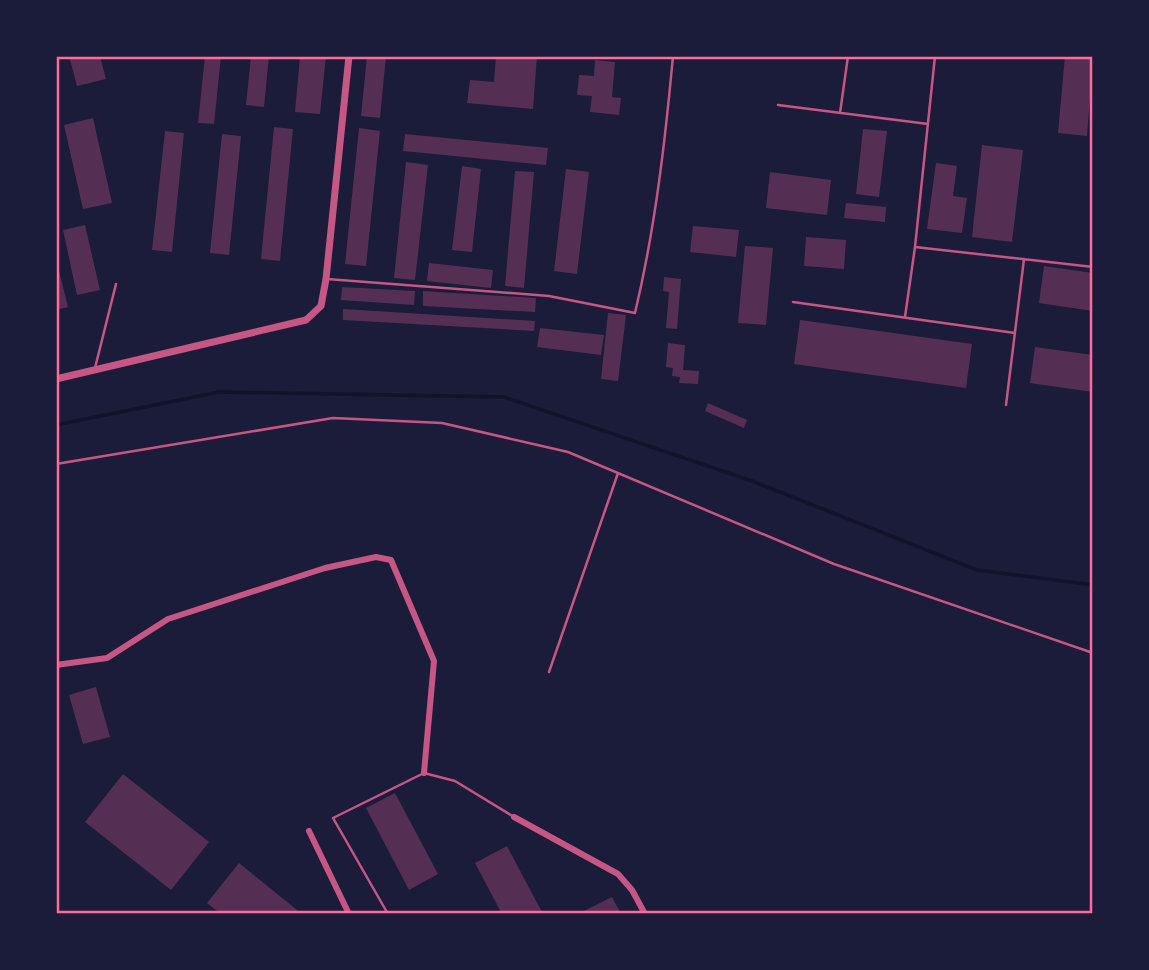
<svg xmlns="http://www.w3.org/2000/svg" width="1149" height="970" font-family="'Asap Condensed',sans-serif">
<rect width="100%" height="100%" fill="#1b1b3a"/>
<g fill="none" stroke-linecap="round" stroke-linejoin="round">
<!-- stream -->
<path stroke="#12122b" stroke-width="3.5" d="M 56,425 L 219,392 L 504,397 L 752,481 L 977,570 L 1093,585"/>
</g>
<!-- building -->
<path fill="#542f53" d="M 69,56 L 100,56 L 106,79 L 77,86 Z
M 205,56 L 221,56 L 214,124 L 198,123 Z
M 251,56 L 269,56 L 264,107 L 246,105 Z
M 300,56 L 326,56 L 320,114 L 295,112 Z
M 367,56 L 386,56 L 380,118 L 361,116 Z
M 496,56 L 537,56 L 533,109 L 467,103 L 470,80 L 494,82 Z
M 1065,56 L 1093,56 L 1087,136 L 1058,133 Z
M 595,60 L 615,62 L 612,97 L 621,98 L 619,115 L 590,112 L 592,96 L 577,95 L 579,75 L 594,76 Z
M 93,118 L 112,203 L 83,209 L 64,125 Z
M 274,127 L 293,129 L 280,261 L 261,259 Z
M 359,128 L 380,131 L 366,266 L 345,264 Z
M 863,129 L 887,131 L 879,197 L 856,194 Z
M 165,131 L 184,133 L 172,252 L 152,250 Z
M 222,134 L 241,136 L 229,255 L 210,253 Z
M 405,134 L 548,148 L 546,165 L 403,151 Z
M 982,145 L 1023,150 L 1012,242 L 972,237 Z
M 406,162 L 428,165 L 415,280 L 394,278 Z
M 936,163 L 957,166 L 953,196 L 967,198 L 962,233 L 927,229 Z
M 462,166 L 481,169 L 472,252 L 452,250 Z
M 566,169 L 589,172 L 577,274 L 554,271 Z
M 515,171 L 534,172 L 524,288 L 505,286 Z
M 770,172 L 831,180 L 827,215 L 766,208 Z
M 846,203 L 886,207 L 885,222 L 844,218 Z
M 85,225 L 100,290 L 77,295 L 63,230 Z
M 693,226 L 739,230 L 736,257 L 690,252 Z
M 806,237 L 846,240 L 844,269 L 804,266 Z
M 745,246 L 773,248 L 766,325 L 738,323 Z
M 56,259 L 68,307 L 56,310 Z
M 429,263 L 493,270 L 491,288 L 427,281 Z
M 1044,266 L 1093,273 L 1093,311 L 1039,303 Z
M 664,277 L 681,279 L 677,329 L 666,328 L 669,292 L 663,291 Z
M 342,287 L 415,291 L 414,305 L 341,300 Z
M 423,291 L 536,298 L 535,312 L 423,306 Z
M 343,309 L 535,321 L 534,331 L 343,320 Z
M 608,313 L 626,315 L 618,381 L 601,379 Z
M 800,320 L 972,344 L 966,388 L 794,364 Z
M 540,328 L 604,335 L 601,355 L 537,347 Z
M 668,343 L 685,345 L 683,370 L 699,371 L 698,384 L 679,383 L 680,377 L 672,376 L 673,368 L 666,367 Z
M 1035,347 L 1093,355 L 1093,392 L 1030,383 Z
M 708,403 L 747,420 L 744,428 L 705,411 Z
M 96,687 L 110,737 L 83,744 L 69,695 Z
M 123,774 L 209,842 L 171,890 L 85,822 Z
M 395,793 L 438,874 L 409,890 L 366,808 Z
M 507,846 L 543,914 L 502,914 L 475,863 Z
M 239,863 L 302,914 L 221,914 L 207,903 Z
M 612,897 L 621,914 L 585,914 L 584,911 Z"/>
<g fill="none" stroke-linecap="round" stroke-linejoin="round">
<!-- service -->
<path stroke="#c65784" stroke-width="2.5" d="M 935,56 L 915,247 L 1093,267
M 778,105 L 928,124
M 840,113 L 848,56
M 327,279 L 549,296 L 635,313 C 655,229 665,143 673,56
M 793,302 L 1015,333
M 905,317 L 915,247
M 95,368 L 116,284
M 1006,405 L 1024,259
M 56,464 L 333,418 L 442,423 L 568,452 L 834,564 L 1093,653
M 549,672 L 618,473
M 388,914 L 333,818 L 424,773 L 455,781 L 514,817"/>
<!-- minor -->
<path stroke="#c65784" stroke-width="6" d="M 56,665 L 107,658 L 168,619 L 325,568 L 376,557 L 391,560 L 434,661 L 424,773
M 514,817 L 618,874 L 632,890 L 645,914
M 309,831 L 349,914"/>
<!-- tertiary -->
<path stroke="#c65784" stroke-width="7" d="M 56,379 L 306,320 L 321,306 L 326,279 L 349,56"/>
</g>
<!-- border -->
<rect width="1149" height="970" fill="none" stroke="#1b1b3a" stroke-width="116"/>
<rect x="58" y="58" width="1033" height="854" fill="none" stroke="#ff6b9d" stroke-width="2.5"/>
</svg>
